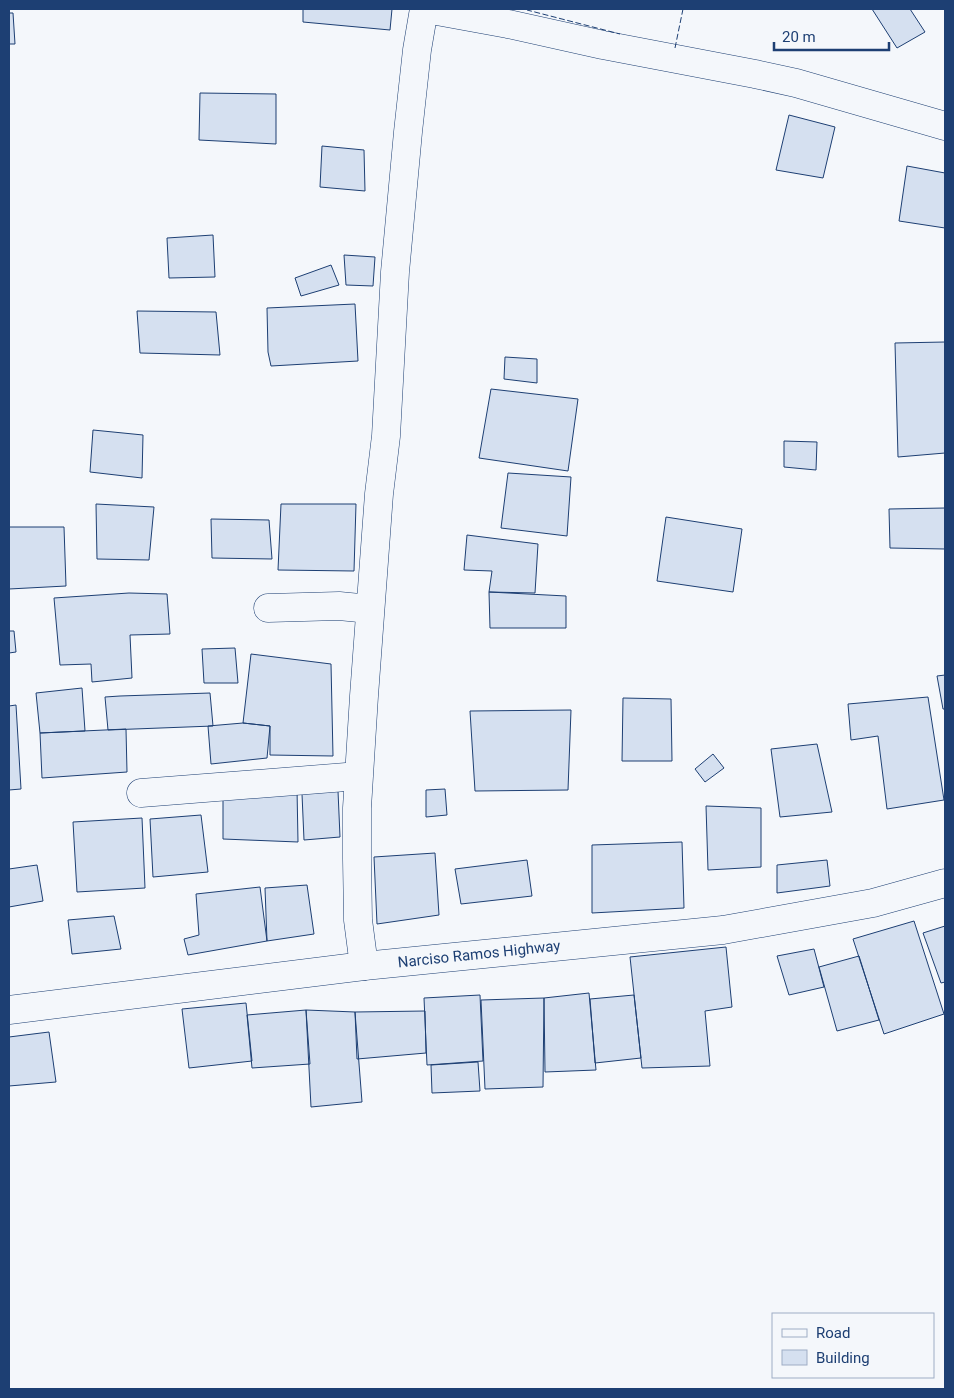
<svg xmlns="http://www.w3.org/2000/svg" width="954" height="1398" font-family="Roboto,sans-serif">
<rect width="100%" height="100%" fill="#f4f7fb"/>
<!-- building -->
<path fill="#d5e0f0" stroke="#1d3f73" d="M 303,9 L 392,9 L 390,30 L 303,22 Z
M 872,9 L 910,9 L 925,32 L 897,48 Z
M 9,13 L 13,13 L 15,44 L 9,44 Z
M 200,93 L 276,94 L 276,144 L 199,140 Z
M 789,115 L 835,127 L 823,178 L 776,170 Z
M 322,146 L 364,150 L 365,191 L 320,187 Z
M 907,166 L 945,173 L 945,228 L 899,221 Z
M 213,235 L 215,277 L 169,278 L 167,238 Z
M 344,255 L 375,257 L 373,286 L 346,285 Z
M 331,265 L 339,285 L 301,296 L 295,278 Z
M 355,304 L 358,361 L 271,366 L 268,352 L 267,308 Z
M 137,311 L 216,312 L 220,355 L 140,353 Z
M 945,342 L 945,453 L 898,457 L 895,343 Z
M 505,357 L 537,359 L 537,383 L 504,379 Z
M 491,389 L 578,399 L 568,471 L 479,458 Z
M 93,430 L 143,435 L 142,478 L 90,472 Z
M 784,441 L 817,442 L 816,470 L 784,467 Z
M 508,473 L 571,477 L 567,536 L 501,528 Z
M 96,504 L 154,507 L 149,560 L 97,559 Z
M 281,504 L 356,504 L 354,571 L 278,570 Z
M 945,508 L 945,549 L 890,548 L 889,509 Z
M 666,517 L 742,529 L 733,592 L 657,581 Z
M 211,519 L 269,520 L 272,559 L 212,558 Z
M 9,527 L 64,527 L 66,586 L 9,589 Z
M 467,535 L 538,544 L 535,593 L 489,592 L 492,571 L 464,570 Z
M 489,592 L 566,596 L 566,628 L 490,628 Z
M 129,593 L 167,594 L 170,634 L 130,635 L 132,678 L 92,682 L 91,664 L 60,665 L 54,598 Z
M 9,631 L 14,631 L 16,652 L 9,653 Z
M 235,648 L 238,683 L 204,683 L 202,649 Z
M 251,654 L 331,664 L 333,756 L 270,755 L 270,726 L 243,723 Z
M 945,675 L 945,709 L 943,709 L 937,676 Z
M 82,688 L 85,731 L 40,733 L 36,693 Z
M 210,693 L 213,726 L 108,730 L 105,697 L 120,696 Z
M 928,697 L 944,800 L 887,809 L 878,736 L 851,740 L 848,704 Z
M 623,698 L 671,699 L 672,761 L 622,761 Z
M 16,705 L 21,789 L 9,790 L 9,706 Z
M 571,710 L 568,790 L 475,791 L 470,711 Z
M 243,723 L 270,726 L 267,758 L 211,764 L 208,726 Z
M 126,729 L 127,772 L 42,778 L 40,733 Z
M 817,744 L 832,812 L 780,817 L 771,749 Z
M 713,754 L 724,768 L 705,782 L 695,769 Z
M 297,789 L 298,842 L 223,839 L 223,790 Z
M 445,789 L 447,815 L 426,817 L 426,790 Z
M 338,791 L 340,837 L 304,840 L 302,794 Z
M 706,806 L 761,808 L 761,867 L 708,870 Z
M 201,815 L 208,872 L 153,877 L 150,819 Z
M 142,818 L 145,888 L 77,892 L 73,822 Z
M 682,842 L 684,908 L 592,913 L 592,845 Z
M 435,853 L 439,915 L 377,924 L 374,857 Z
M 527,860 L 532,896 L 461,904 L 455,869 Z
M 827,860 L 830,886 L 777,893 L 777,865 Z
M 37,865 L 43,901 L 9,907 L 9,869 Z
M 307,885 L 314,934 L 267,941 L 265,888 Z
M 260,887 L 267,941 L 188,955 L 184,939 L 199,935 L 196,894 Z
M 114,916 L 121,949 L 72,954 L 68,920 Z
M 914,921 L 944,1014 L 884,1034 L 853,939 Z
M 945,926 L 945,982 L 941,983 L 923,933 Z
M 726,947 L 732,1007 L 705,1011 L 710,1066 L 642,1068 L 630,957 Z
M 814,949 L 824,987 L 789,995 L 777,956 Z
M 859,956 L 879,1020 L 837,1031 L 819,967 Z
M 589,993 L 596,1070 L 545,1072 L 544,998 Z
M 480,995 L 483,1061 L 427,1065 L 424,998 Z
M 634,995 L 641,1058 L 595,1063 L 590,999 Z
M 544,998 L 543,1087 L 485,1089 L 481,1000 Z
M 246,1003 L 252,1061 L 189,1068 L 182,1009 Z
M 306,1010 L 310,1064 L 252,1068 L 247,1015 Z
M 306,1010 L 355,1012 L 362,1102 L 311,1107 Z
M 425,1011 L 426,1053 L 357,1059 L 355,1012 Z
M 49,1032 L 56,1082 L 9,1086 L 9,1037 Z
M 478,1062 L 480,1091 L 432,1093 L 431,1065 Z"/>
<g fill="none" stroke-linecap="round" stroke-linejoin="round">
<!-- street casing -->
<g stroke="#1d3f73" stroke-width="29">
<path id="street" d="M 426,9 L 508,24 L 603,45 L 755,74 L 796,83 L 945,126
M 268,608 L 339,606 L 370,609
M 141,793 L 359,776
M 364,966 L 358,920 L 357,859 L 357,808 L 364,696 L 379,494 L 386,436 L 395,272 L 408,132 L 417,50 L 424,9"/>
</g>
<!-- highway casing -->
<g stroke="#1d3f73" stroke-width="29">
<path id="highway" d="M 9,1010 L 364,966 L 723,930 L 873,903 L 945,883"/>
</g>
<!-- street -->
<use href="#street" stroke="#f4f7fb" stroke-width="28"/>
<!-- highway -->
<use href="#highway" stroke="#f4f7fb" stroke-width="28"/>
<!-- fence -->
<path stroke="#1d3f73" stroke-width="1" stroke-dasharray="6 2.5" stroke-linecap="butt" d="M 527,9 L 527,10 L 620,34
M 675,48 L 683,9"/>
</g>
<g text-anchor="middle" stroke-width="4" stroke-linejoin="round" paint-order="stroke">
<!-- street labels -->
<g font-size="15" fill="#1d3f73" stroke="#f4f7fb">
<text transform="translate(479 954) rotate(-6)" y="5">Narciso Ramos Highway</text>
</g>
</g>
<!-- border -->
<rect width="954" height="1398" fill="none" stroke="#1d3f73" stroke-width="20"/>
<!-- legend -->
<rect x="772" y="1313" width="162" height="65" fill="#f4f7fb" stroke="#9eadc5"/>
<rect x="782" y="1329" width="25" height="8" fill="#f4f7fb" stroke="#9eadc5"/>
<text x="816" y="1338" font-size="15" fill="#1d3f73">Road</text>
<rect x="782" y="1350" width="25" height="15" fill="#d5e0f0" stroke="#9eadc5"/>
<text x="816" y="1363" font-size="15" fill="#1d3f73">Building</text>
<!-- scale -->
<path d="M774 42v8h115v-8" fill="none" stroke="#1d3f73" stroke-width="2.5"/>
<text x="782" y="42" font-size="15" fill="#1d3f73" stroke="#f4f7fb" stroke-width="4" paint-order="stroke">20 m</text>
</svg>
